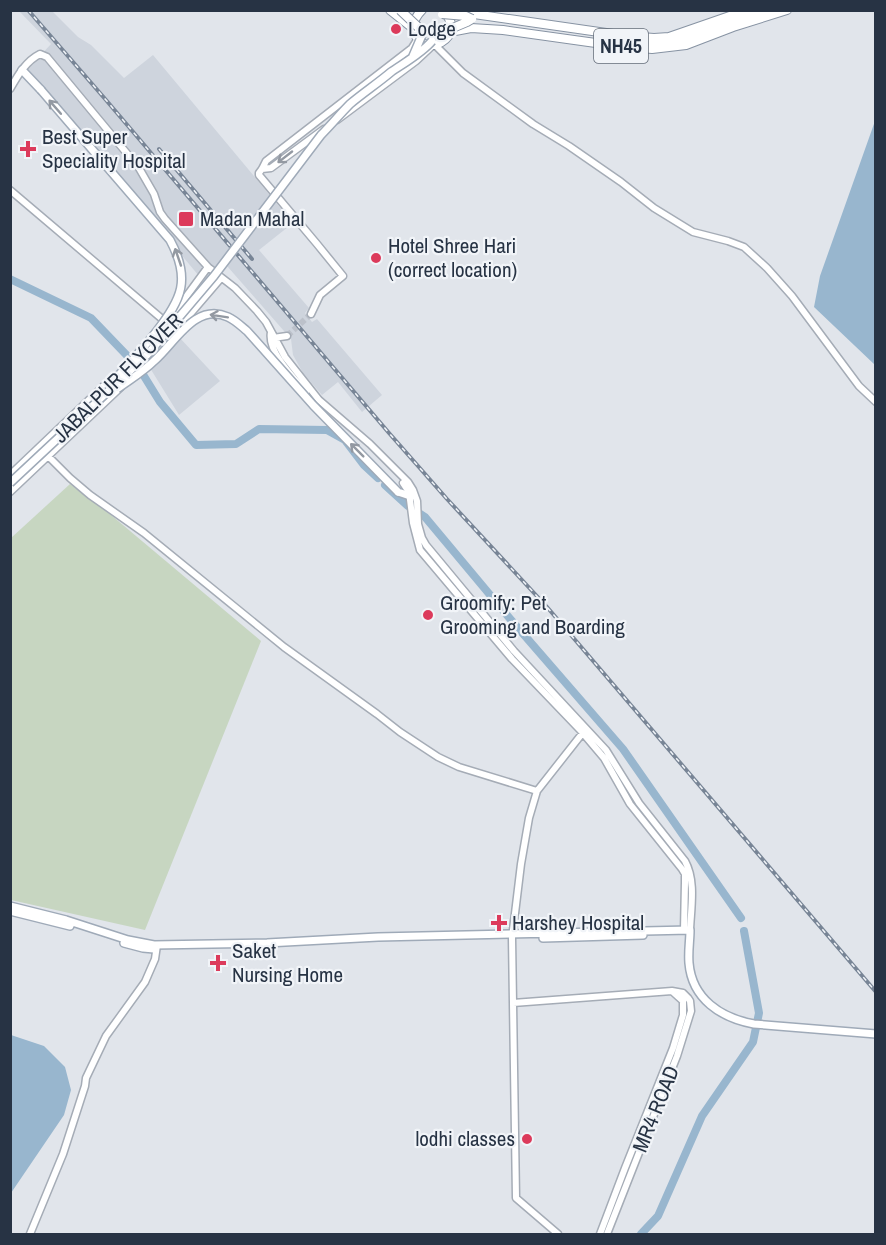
<svg xmlns="http://www.w3.org/2000/svg" width="886" height="1245" font-family="'Archivo Narrow',sans-serif">
<rect width="100%" height="100%" fill="#e1e5eb"/>
<!-- built -->
<path fill="#ced4dd" d="M 19,11 L 52,11 L 78,37 L 91,45 L 124,78 L 153,55 L 293,223 L 259,250 L 309,308 L 305,313 L 312,322 L 317,319 L 382,395 L 362,412 L 338,382 L 322,395 L 303,373 L 293,355 L 291,339 L 227,266 L 204,282 L 27,70 L 51,44 Z
M 179,337 L 220,381 L 179,415 L 150,368 Z"/>
<!-- green -->
<path fill="#c7d6c1" d="M 70,484 L 111,515 L 261,641 L 145,930 L 11,900 L 11,538 Z"/>
<!-- water -->
<path fill="#98b6ce" d="M 875,121 L 876,365 L 875,365 L 814,307 L 820,276 Z
M 11,1035 L 44,1046 L 65,1067 L 71,1090 L 64,1115 L 11,1193 Z"/>
<g fill="none" stroke-linecap="round" stroke-linejoin="round">
<!-- river -->
<path stroke="#98b6ce" stroke-width="8" d="M 10,279 L 91,318 L 139,368 L 160,402 L 196,445 L 236,444 L 259,429 L 327,430 L 345,440 L 364,465 L 378,478
M 385,485 L 408,506 L 425,517 L 506,614 L 623,749 L 741,918
M 641,1234 L 658,1216 L 702,1116 L 753,1042 L 759,1013 L 744,931"/>
<!-- secondary-tunnel -->
<path stroke="#bcc1ca" stroke-width="6" stroke-dasharray="6 3" stroke-linecap="butt" d="M 287,336 L 311,314"/>
<!-- secondary casing -->
<g stroke="#a5acb6" stroke-width="9">
<path id="secondary" d="M 435,45 L 463,73 L 533,124 L 569,146 L 621,182 L 654,208 L 693,232 L 728,241 L 744,247 L 767,268 L 792,296 L 859,386 L 876,402
M 10,89 C 18,75 26,61 40,54 L 47,57 L 139,168 L 154,194 L 160,212 L 165,219 L 208,267 L 235,288 L 257,311 L 266,322 L 285,357 L 319,400 L 370,444 L 408,482 L 413,490 L 417,501 L 418,524 L 422,538 L 426,545 L 514,651 L 606,750 L 639,803 L 685,861 C 696,881 691,907 690,930
M 337,120 L 416,61 L 431,47
M 262,169 L 271,168 L 324,129
M 10,190 L 168,324
M 311,314 L 320,295 L 343,276 L 317,244 L 259,175 L 259,173 L 262,169 L 266,161 L 412,48 L 417,40
M 166,324 L 208,267
M 271,332 C 267,352 294,378 306,392
M 273,338 L 287,336
M 135,374 L 179,327 L 221,278
M 40,448 L 70,478 L 90,495 L 144,533 L 284,647 L 377,714 L 400,732 L 438,757 L 459,767 L 537,791
M 10,475 L 114,376
M 403,483 L 409,492 L 413,523 L 420,550 L 512,659 L 582,732 L 604,758 L 630,804 L 682,869 L 685,874 L 685,882 L 684,930
M 10,492 L 121,387
M 513,1003 L 672,991 L 683,993 L 688,998 L 690,1001 L 691,1011 L 677,1056 L 607,1234
M 30,1234 L 63,1154 L 85,1086 L 86,1078 L 106,1036 L 145,982 L 155,959 L 157,945
M 558,1234 L 516,1198 L 512,938 L 521,864 L 529,818 L 537,791 L 585,730
M 600,1234 L 625,1168 L 673,1048 L 683,1015 L 683,1001 L 673,992"/>
</g>
<!-- primary casing -->
<g stroke="#9faab8" stroke-width="10">
<path id="primary" d="M 22,70 L 41,90
M 398,492 L 410,496
M 10,906 L 66,920 L 128,940 L 154,945 L 267,943 L 378,937 L 690,930 C 690,941 688,951 689,963 C 692,999 721,1018 754,1024 L 876,1034
M 10,911 L 70,926
M 543,938 L 643,935
M 124,943 L 143,948 L 154,949"/>
</g>
<!-- highway casing -->
<g stroke="#8793a3" stroke-width="10">
<path id="highway" d="M 390,10 L 414,29
M 422,10 C 416,16 412,23 414,31 C 422,62 470,36 443,11
M 446,10 L 627,36 L 654,38 L 669,37 L 747,10
M 450,32 L 471,28 L 503,30 L 610,45 L 652,49 L 686,45 L 733,27 L 787,10
M 637,42 L 660,44 L 678,40 L 766,10"/>
</g>
<!-- secondary -->
<use href="#secondary" stroke="#fff" stroke-width="6"/>
<!-- primary -->
<use href="#primary" stroke="#fff" stroke-width="7"/>
<!-- highway -->
<use href="#highway" stroke="#fff" stroke-width="8"/>
<!-- rail casing -->
<g stroke="#788596" stroke-width="4">
<path id="rail" d="M 28,10 L 106,100 L 389,433 L 447,499 L 547,607 L 876,992
M 159,149 L 252,259"/>
</g>
<!-- rail -->
<use href="#rail" stroke="#f1f4f8" stroke-width="1.5" stroke-dasharray="4.5" stroke-linecap="butt"/>
<!-- primary-bridge casing -->
<g stroke="#9faab8" stroke-width="10" stroke-linecap="butt">
<path id="primary-bridge" d="M 413,56 L 422,35
M 41,90 L 170,240 C 191,279 182,299 156,332 C 142,350 126,367 111,384
M 117,389 C 129,380 143,372 154,361 C 175,343 195,302 228,317 C 235,320 241,326 247,331 L 313,405 L 398,492
M 10,483 L 147,355 L 214,276 L 321,135 C 331,125 340,114 350,104 C 363,93 378,83 391,72 C 404,63 422,53 432,41"/>
</g>
<!-- highway-bridge casing -->
<g stroke="#8793a3" stroke-width="10" stroke-linecap="butt">
<path id="highway-bridge" d="M 400,10 L 418,27
M 442,14 L 466,16 L 472,19
M 448,30 L 467,22 L 472,19"/>
</g>
<!-- primary-bridge -->
<use href="#primary-bridge" stroke="#fff" stroke-width="7"/>
<!-- highway-bridge -->
<use href="#highway-bridge" stroke="#fff" stroke-width="8"/>
</g>
<!-- one-way arrows -->
<defs><path id="oneway-shaft" d="M-6 0H5M1.5-3L5.5 0L1.5 3" fill="none" stroke-width="1.6" stroke-linecap="round" stroke-linejoin="round" transform="scale(1.5)"/></defs>
<g stroke="#9399a2">
<use href="#oneway-shaft" transform="translate(55 107) rotate(-131)"/>
<use href="#oneway-shaft" transform="translate(285 157) rotate(142)"/>
<use href="#oneway-shaft" transform="translate(178 257) rotate(-109)"/>
<use href="#oneway-shaft" transform="translate(219 316) rotate(-171)"/>
<use href="#oneway-shaft" transform="translate(357 450) rotate(-135)"/>
</g>
<!-- markers -->
<g fill="#dc3a5b" stroke="#f1f4f8" stroke-width="2">
<circle cx="396" cy="29" r="6"/>
<path d="M25 140h6v6h6v6h-6v6h-6v-6h-6v-6h6z"/>
<rect x="178" y="211" width="16" height="16" rx="3"/>
<circle cx="376" cy="258" r="6"/>
<circle cx="428" cy="615" r="6"/>
<path d="M496 914h6v6h6v6h-6v6h-6v-6h-6v-6h6z"/>
<path d="M215 954h6v6h6v6h-6v6h-6v-6h-6v-6h6z"/>
<circle cx="527" cy="1139" r="6"/>
</g>
<g text-anchor="middle" stroke-width="4.5" stroke-linejoin="round" paint-order="stroke">
<!-- shield labels -->
<rect fill="#f1f4f8" stroke="#646d7a" stroke-width="1.5" x="594" y="29" width="54" height="34" rx="4.5"/>
<g font-size="20" font-weight="bold" fill="#273344">
<text x="621" y="53">NH45</text>
</g>
<!-- poi labels -->
<g font-size="21" fill="#273344" stroke="#f1f4f8" text-anchor="start">
<text x="408" y="36">Lodge</text>
<text x="42" y="144">Best Super<tspan x="42" dy="24">Speciality Hospital</tspan></text>
<text x="200" y="226">Madan Mahal</text>
<text x="388" y="253">Hotel Shree Hari<tspan x="388" dy="24">(correct location)</tspan></text>
<text x="440" y="610">Groomify: Pet<tspan x="440" dy="24">Grooming and Boarding</tspan></text>
<text x="512" y="930">Harshey Hospital</text>
<text x="232" y="958">Saket<tspan x="232" dy="24">Nursing Home</tspan></text>
<text x="515" y="1146" text-anchor="end">lodhi classes</text>
</g>
<!-- street labels -->
<g font-size="21" fill="#273344" stroke="#f1f4f8">
<text transform="translate(118 378) rotate(-45)" y="7">JABALPUR FLYOVER</text>
<text transform="translate(656 1109) rotate(-68)" y="7">MR4 ROAD</text>
</g>
</g>
<!-- border -->
<rect width="886" height="1245" fill="none" stroke="#273344" stroke-width="24"/>
</svg>
